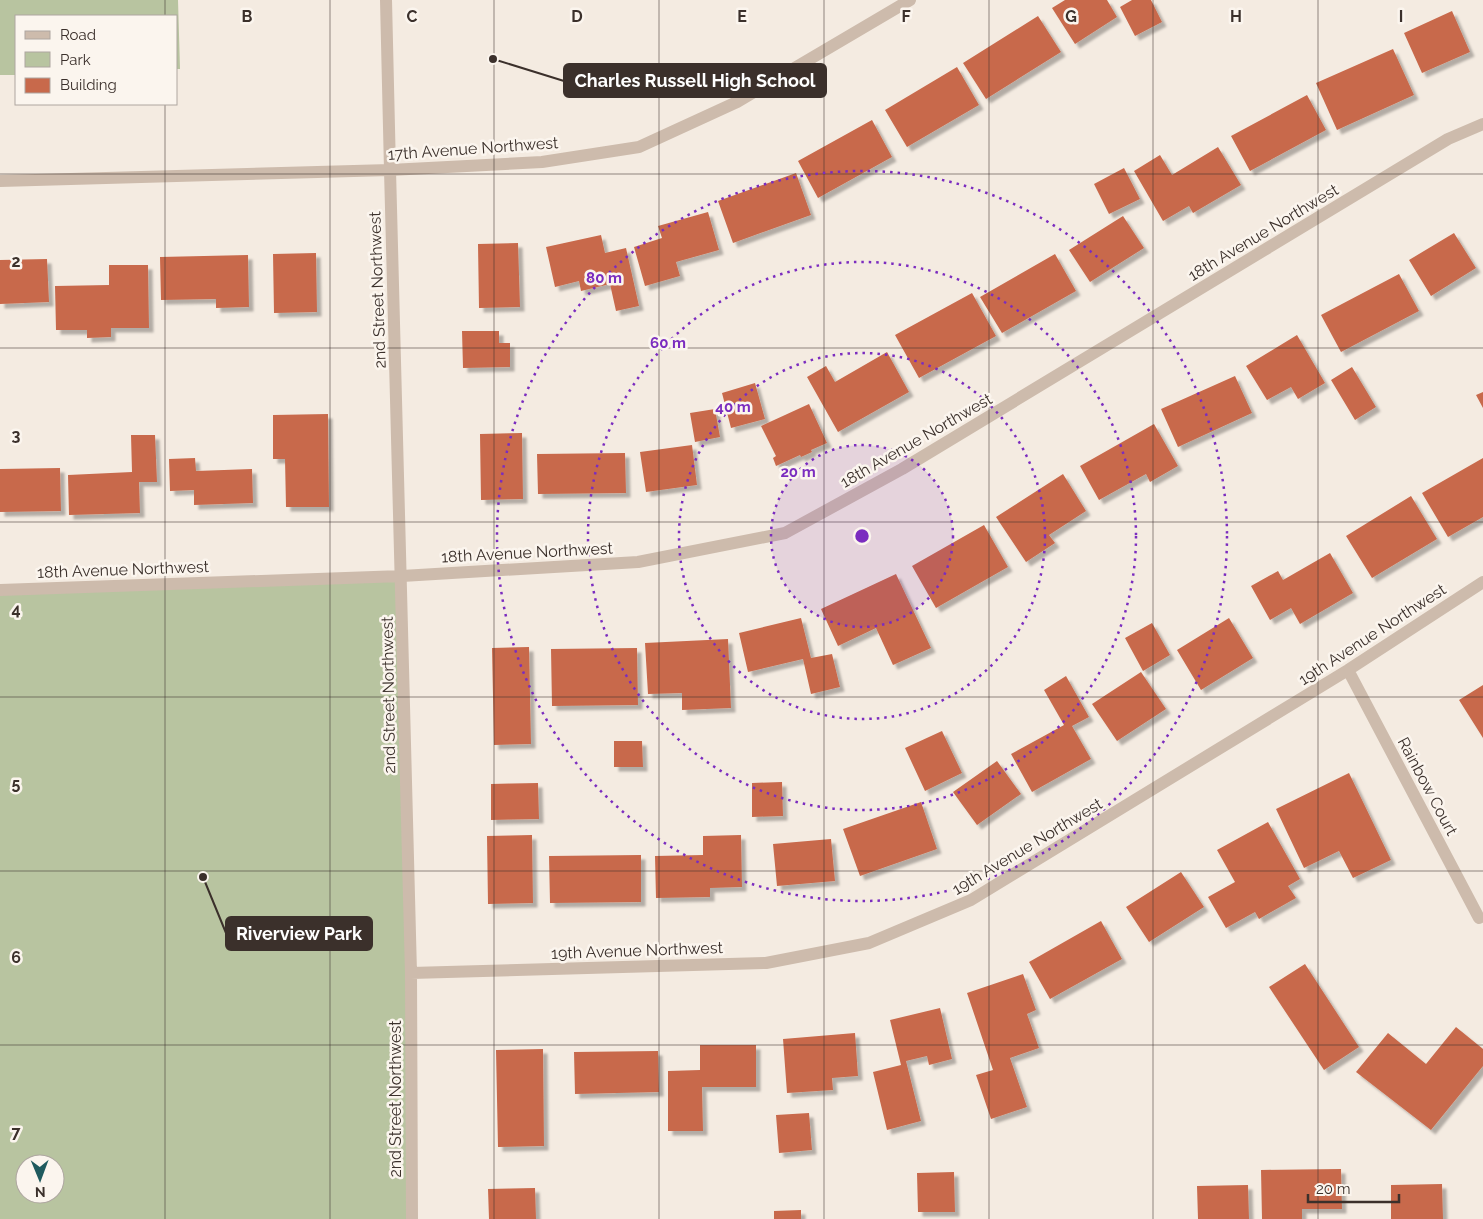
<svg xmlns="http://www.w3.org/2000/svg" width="1483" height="1219" font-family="Raleway,sans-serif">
<defs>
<filter id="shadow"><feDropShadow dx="4.5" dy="4.5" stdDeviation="1" flood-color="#0004"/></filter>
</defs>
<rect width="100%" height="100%" fill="#f4ebe1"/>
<!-- green -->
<path fill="#b8c4a0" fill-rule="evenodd" d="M 0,0 L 178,0 L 180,69 L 176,69 L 176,16 L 16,16 L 16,75 L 0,75 Z
M 402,576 L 410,1219 L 0,1219 L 0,590 ZM 25,1164 L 55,1164 L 55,1194 L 25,1194 Z"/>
<!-- building -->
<path fill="#c8694b" filter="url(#shadow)" d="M 1065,0 L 1107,0 L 1117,17 L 1075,44 L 1052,8 Z
M 1132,0 L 1151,0 L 1162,22 L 1135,36 L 1120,7 Z
M 1452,11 L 1470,52 L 1422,73 L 1404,33 Z
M 1038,16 L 1061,52 L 986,99 L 963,63 Z
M 1393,49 L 1414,95 L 1337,130 L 1316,83 Z
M 957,67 L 979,105 L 907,147 L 885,110 Z
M 1307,95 L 1326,130 L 1250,171 L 1231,136 Z
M 872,120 L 892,157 L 818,198 L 798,161 Z
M 1218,147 L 1241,185 L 1193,213 L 1189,206 L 1163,221 L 1134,171 L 1160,155 L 1172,175 Z
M 1124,168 L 1140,199 L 1109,214 L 1094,184 Z
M 796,173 L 811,215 L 733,243 L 718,201 Z
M 708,212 L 719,250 L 676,262 L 680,276 L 645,286 L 634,247 L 662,238 L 658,226 Z
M 1123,216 L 1144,248 L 1090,282 L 1069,250 Z
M 1454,233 L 1476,268 L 1431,296 L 1409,260 Z
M 601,235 L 605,253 L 626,248 L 639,306 L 616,311 L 610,284 L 581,291 L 579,281 L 555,287 L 546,247 Z
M 518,243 L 520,307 L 479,308 L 478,244 Z
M 316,253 L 317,312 L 274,313 L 273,254 Z
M 1055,254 L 1076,291 L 1002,333 L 980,297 Z
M 248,255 L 249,307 L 216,308 L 216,299 L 161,300 L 160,257 Z
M 47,259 L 49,302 L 0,304 L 0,260 Z
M 109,265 L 148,265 L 149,328 L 111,328 L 111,337 L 87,338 L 87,330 L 56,330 L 55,286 L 109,285 Z
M 1399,274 L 1419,311 L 1341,352 L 1321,315 Z
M 972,293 L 996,336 L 919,378 L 895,335 Z
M 462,331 L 499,331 L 499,343 L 510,343 L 510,367 L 463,368 Z
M 1297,335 L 1325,383 L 1298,399 L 1291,387 L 1267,400 L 1246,366 Z
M 887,352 L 909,392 L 838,432 L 807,377 L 826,366 L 835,382 Z
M 1352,367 L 1376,407 L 1355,420 L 1331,380 Z
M 1235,376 L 1252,413 L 1178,447 L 1161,409 Z
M 755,383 L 765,419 L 731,428 L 722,393 Z
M 1483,392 L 1483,408 L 1476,395 Z
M 809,404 L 827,443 L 811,450 L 812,452 L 801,457 L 800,455 L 776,466 L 773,458 L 776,456 L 761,426 Z
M 715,409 L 720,437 L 695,442 L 690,413 Z
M 328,414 L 329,507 L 286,507 L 285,459 L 273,459 L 273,415 Z
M 1154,424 L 1178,466 L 1150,482 L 1146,474 L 1099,500 L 1080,466 Z
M 522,433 L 523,499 L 481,500 L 480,434 Z
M 131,435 L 155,435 L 157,482 L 139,482 L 140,513 L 69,515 L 68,475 L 132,472 Z
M 692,445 L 697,485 L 646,492 L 640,452 Z
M 625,453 L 626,493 L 538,494 L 537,454 Z
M 195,458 L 196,471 L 252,469 L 253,503 L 194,505 L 194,490 L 170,491 L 169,459 Z
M 1483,458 L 1483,517 L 1448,537 L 1422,493 Z
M 60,468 L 61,511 L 0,512 L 0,469 Z
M 1063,474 L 1086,511 L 1049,535 L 1055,543 L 1026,562 L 996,517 Z
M 1411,496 L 1437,539 L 1372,578 L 1346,536 Z
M 984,525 L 1008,567 L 936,608 L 912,566 Z
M 1330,553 L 1353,593 L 1300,624 L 1291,608 L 1270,620 L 1251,586 L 1278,571 L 1283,580 Z
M 896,574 L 931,648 L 893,665 L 876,628 L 838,646 L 821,609 Z
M 801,618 L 811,658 L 832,654 L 840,687 L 811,694 L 803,659 L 748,672 L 739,633 Z
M 1229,618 L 1253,658 L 1201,690 L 1177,650 Z
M 1152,623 L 1170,655 L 1143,671 L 1125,638 Z
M 728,639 L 731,708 L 682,710 L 682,693 L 648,694 L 645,643 Z
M 529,647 L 531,744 L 494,745 L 492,648 Z
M 637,648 L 638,705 L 552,706 L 551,649 Z
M 1141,672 L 1166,709 L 1117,741 L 1092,704 Z
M 1066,676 L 1089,717 L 1072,726 L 1091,759 L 1032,792 L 1011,754 L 1064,725 L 1044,690 Z
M 1483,685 L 1483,738 L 1459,700 Z
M 942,731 L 962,773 L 925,791 L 905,748 Z
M 614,741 L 642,741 L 643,767 L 614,767 Z
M 997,761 L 1021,794 L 977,825 L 953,792 Z
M 1349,773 L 1391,860 L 1353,878 L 1339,851 L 1304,868 L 1276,809 Z
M 782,782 L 783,816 L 752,817 L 752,783 Z
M 538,783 L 539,819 L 491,820 L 491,784 Z
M 921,802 L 937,849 L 860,876 L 843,829 Z
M 1268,822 L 1300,879 L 1288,886 L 1296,898 L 1259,919 L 1255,912 L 1226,928 L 1208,897 L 1235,882 L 1217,850 Z
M 532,835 L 533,903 L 488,904 L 487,836 Z
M 741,835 L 742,887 L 710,888 L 710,897 L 656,898 L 655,856 L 703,855 L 703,836 Z
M 831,839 L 835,881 L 777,886 L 773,844 Z
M 641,855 L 641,902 L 550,903 L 549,856 Z
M 1181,872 L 1204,907 L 1149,942 L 1126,907 Z
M 1101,921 L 1122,959 L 1050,999 L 1029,962 Z
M 1305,964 L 1359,1047 L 1324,1070 L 1269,987 Z
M 1023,974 L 1036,1010 L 1027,1014 L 1039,1048 L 1010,1058 L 1027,1107 L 991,1119 L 976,1075 L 993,1070 L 967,993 Z
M 940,1008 L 952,1059 L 929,1065 L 927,1056 L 906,1061 L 921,1121 L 887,1130 L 873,1072 L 901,1065 L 890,1020 Z
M 1456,1027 L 1483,1049 L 1483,1066 L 1431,1130 L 1356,1072 L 1388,1033 L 1426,1064 Z
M 855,1033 L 858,1076 L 832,1078 L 833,1090 L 787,1093 L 783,1039 Z
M 700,1045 L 756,1045 L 756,1087 L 702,1087 L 703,1131 L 668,1131 L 668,1071 L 700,1070 Z
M 543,1049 L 544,1146 L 498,1147 L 496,1050 Z
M 658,1051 L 659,1092 L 575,1094 L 574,1052 Z
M 809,1113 L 812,1150 L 779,1153 L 776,1115 Z
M 1341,1169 L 1342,1209 L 1302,1209 L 1302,1219 L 1262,1219 L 1261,1170 Z
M 954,1172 L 955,1212 L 918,1212 L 917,1173 Z
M 1442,1184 L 1443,1219 L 1391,1219 L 1391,1185 Z
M 1248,1185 L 1249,1219 L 1198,1219 L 1197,1186 Z
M 535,1188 L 536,1219 L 489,1219 L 488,1189 Z
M 801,1210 L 801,1219 L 774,1219 L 774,1211 Z"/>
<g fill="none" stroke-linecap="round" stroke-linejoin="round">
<!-- lane -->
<path stroke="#cdbbac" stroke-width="12" d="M 386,0 L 390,170"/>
<!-- street -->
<path stroke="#cdbbac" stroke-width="12" d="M 390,170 L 411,973 L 412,1219
M 0,181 L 390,170 L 542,162 L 639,147 L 737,102 L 910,0
M 0,590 L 402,576 L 638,562 L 785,533 L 902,469 L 1448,139 L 1483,124
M 1348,670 L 1479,918
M 411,973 L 766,963 L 869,943 L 971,900 L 1348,670 L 1483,582"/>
</g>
<!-- grid -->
<path fill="none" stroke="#3b302b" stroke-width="1" stroke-opacity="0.55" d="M 165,0 L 165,16M 330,0 L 330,1219M 494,0 L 494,1219M 659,0 L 659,1219M 824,0 L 824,1219M 989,0 L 989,1219M 1153,0 L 1153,1219M 1318,0 L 1318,1219M 165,104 L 165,1219M 0,174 L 1483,174M 0,348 L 1483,348M 0,522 L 1483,522M 0,697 L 1483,697M 0,871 L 1483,871M 0,1045 L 1483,1045"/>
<!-- distance rings -->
<circle cx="862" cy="536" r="91" fill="#7b2cbf" fill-opacity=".12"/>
<g fill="none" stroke="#7b2cbf" stroke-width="2.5" stroke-dasharray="2.5 5">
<circle cx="862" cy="536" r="91"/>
<circle cx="862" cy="536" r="183"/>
<circle cx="862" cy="536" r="274"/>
<circle cx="862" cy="536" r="365"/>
</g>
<g text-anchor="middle" stroke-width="5" stroke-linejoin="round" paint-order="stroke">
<!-- street labels -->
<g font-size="16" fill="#3b302b" stroke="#fbf5ee">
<text transform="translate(473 148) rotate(-4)" y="6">17th Avenue Northwest</text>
<text transform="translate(1263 232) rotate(-31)" y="6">18th Avenue Northwest</text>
<text transform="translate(377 290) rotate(-92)" y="6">2nd Street Northwest</text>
<text transform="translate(916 440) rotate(-30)" y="6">18th Avenue Northwest</text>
<text transform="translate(527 552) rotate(-3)" y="6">18th Avenue Northwest</text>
<text transform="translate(123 569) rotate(-2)" y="6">18th Avenue Northwest</text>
<text transform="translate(1372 634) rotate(-33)" y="6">19th Avenue Northwest</text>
<text transform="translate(388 695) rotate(-91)" y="6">2nd Street Northwest</text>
<text transform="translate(1428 786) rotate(62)" y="6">Rainbow Court</text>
<text transform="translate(1027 846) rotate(-31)" y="6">19th Avenue Northwest</text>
<text transform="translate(637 950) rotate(-2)" y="6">19th Avenue Northwest</text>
<text transform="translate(395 1099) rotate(-90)" y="6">2nd Street Northwest</text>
</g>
</g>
<g font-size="16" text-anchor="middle" font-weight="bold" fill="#3b302b" stroke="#fbf5ee" stroke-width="5" stroke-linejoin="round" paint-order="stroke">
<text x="247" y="22">B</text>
<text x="412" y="22">C</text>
<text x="577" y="22">D</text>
<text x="742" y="22">E</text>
<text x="906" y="22">F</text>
<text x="1071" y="22">G</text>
<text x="1236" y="22">H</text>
<text x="1401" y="22">I</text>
<text x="16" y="267">2</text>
<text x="16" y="441">3</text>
<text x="16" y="615">4</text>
<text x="16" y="789">5</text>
<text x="16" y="963">6</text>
<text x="16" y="1138">7</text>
</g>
<circle cx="862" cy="536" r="8" fill="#7b2cbf" stroke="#fbf5ee" stroke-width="2.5"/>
<g font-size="15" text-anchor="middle" font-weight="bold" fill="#7b2cbf" stroke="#fbf5ee" stroke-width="5" stroke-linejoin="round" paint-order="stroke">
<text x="604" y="283">80 m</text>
<text x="668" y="348">60 m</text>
<text x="733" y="412">40 m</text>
<text x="798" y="477">20 m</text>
</g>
<!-- callouts -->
<path fill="none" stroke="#3b302b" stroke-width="2" d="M493 59L564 81M203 877L226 933"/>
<g fill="#3b302b" stroke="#fbf5ee" stroke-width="2">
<circle cx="493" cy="59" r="5"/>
<circle cx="203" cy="877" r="5"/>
</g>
<g fill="#3b302b" stroke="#3b302b" stroke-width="2">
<rect x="564" y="64" width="262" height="33" rx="5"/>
<rect x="226" y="917" width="146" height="33" rx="5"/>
</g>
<g font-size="18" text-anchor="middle" font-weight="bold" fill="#fff">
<text x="695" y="87">Charles Russell High School</text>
<text x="299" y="940">Riverview Park</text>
</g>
<!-- legend -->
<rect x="15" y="15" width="162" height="90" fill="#fbf5ee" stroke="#aea6a0"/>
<rect x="25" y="31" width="25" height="8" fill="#cdbbac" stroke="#aea6a0"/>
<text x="60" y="40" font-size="15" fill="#3b302b">Road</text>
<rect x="25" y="52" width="25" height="15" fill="#b8c4a0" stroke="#aea6a0"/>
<text x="60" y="65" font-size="15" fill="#3b302b">Park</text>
<rect x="25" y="78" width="25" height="15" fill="#c8694b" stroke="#aea6a0"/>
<text x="60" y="90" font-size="15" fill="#3b302b">Building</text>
<!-- north arrow -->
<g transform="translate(40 1179) rotate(179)"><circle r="24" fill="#fbf5ee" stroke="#aea6a0"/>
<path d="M0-4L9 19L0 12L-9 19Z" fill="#1f5a5e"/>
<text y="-8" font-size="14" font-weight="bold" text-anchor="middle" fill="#3b302b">N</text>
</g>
<!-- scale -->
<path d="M1308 1194v8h91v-8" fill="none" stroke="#3b302b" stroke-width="2.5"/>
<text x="1316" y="1194" font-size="15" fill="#3b302b" stroke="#fbf5ee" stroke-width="4" paint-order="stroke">20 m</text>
</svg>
